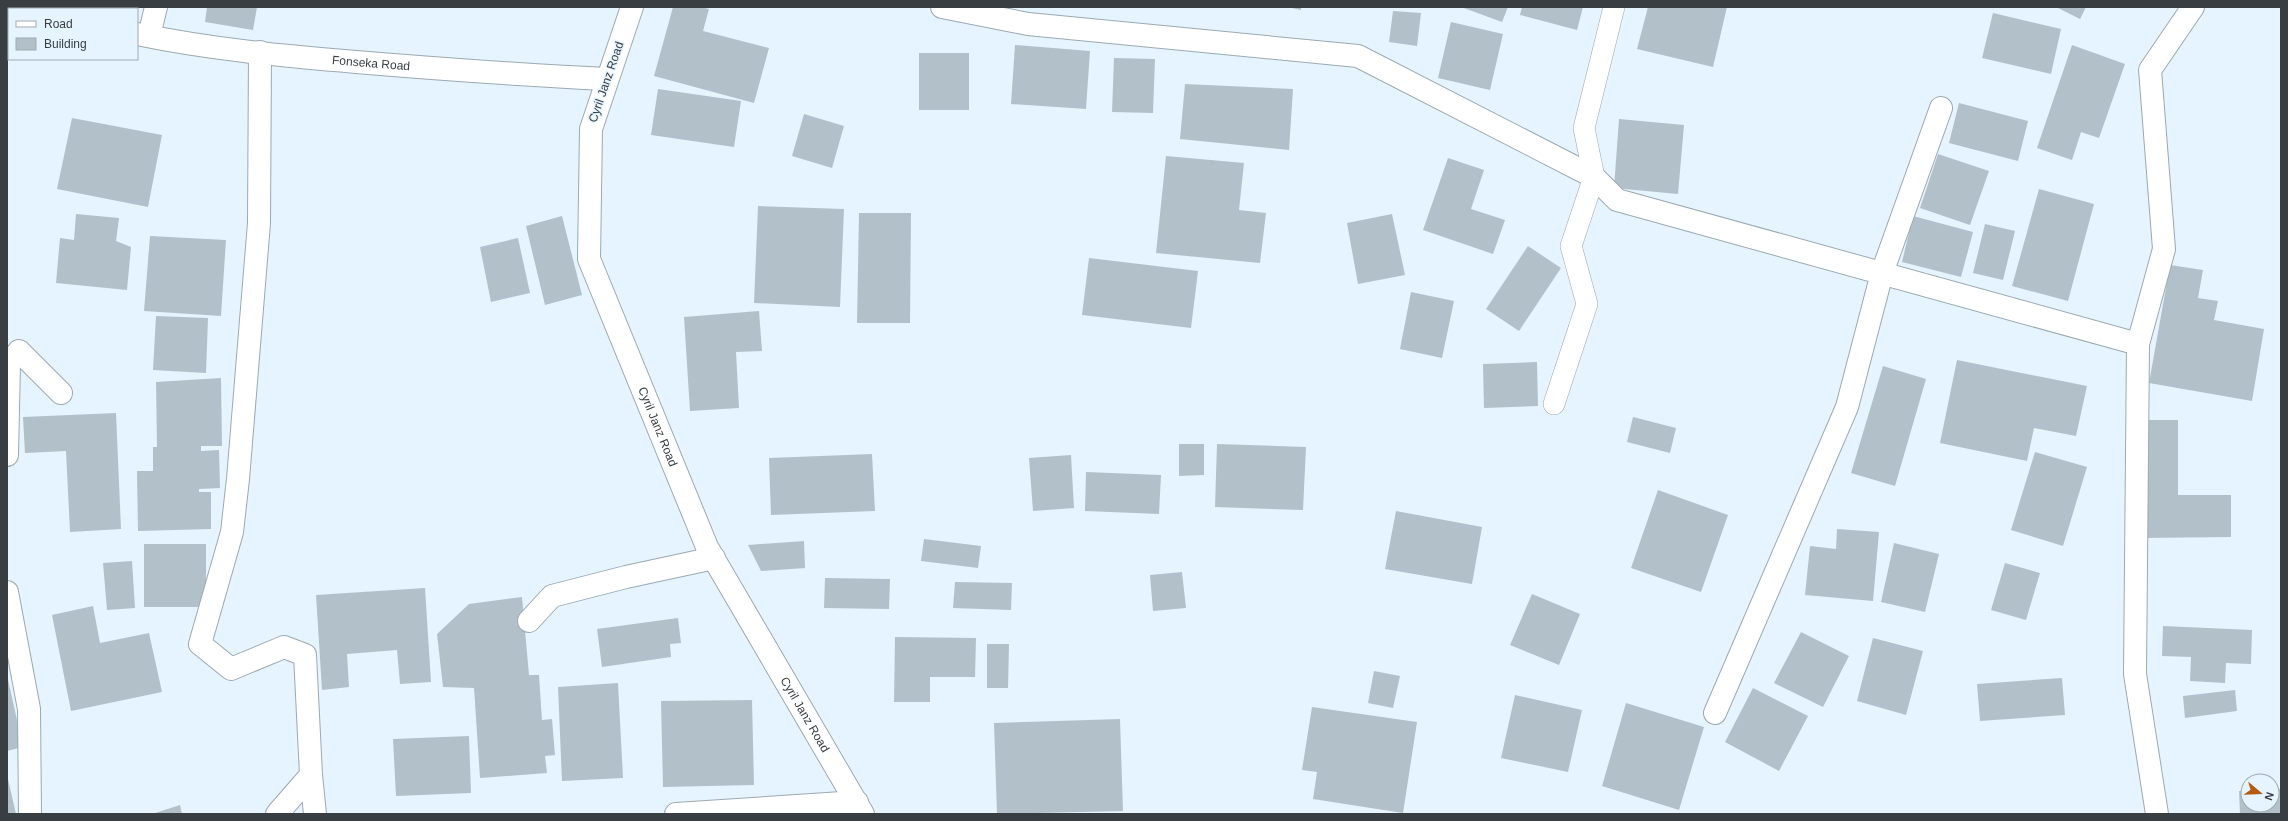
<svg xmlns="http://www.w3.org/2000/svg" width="2288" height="821" font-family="Helvetica,sans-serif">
<rect width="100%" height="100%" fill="#e5f4fe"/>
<!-- building -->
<path fill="#b2c0ca" d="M 207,7 L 257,7 L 253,30 L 205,22 Z
M 673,7 L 700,7 L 709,9 L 703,31 L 769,48 L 754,103 L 654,76 Z
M 1287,7 L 1301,7 L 1301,10 Z
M 1461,7 L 1508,7 L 1502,22 Z
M 1522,7 L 1583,7 L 1577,30 L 1520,15 Z
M 1648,7 L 1727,7 L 1713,67 L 1637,49 Z
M 2056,7 L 2086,7 L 2080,19 Z
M 1393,11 L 1421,13 L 1417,46 L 1389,42 Z
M 1993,13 L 2061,29 L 2051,74 L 1982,58 Z
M 1451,22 L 1503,34 L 1490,90 L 1438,78 Z
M 1015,45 L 1090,51 L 1086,109 L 1011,104 Z
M 2072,45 L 2125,64 L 2099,138 L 2081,132 L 2072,160 L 2037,148 Z
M 919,53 L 969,53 L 969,110 L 919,110 Z
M 1114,58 L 1155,59 L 1153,113 L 1112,112 Z
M 1185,84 L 1293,89 L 1289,150 L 1180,139 Z
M 658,89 L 741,101 L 734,147 L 651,135 Z
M 1959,103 L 2028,121 L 2018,161 L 1949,143 Z
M 804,114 L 844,126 L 832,168 L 792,156 Z
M 72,118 L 162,135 L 148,207 L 57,189 Z
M 1619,119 L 1684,125 L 1678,194 L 1614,188 Z
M 1938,154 L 1989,171 L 1970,225 L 1920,208 Z
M 1166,156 L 1244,163 L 1239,210 L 1266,213 L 1260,263 L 1156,253 Z
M 1448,158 L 1484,170 L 1471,209 L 1505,220 L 1493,254 L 1423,230 Z
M 2039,189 L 2094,204 L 2068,301 L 2012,286 Z
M 758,206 L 844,209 L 840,307 L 754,303 Z
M 859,213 L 911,213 L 910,323 L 857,323 Z
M 76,214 L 119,218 L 116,241 L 131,247 L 127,290 L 56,283 L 60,238 L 74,240 Z
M 1392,214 L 1405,275 L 1358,284 L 1347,223 Z
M 562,216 L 582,295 L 545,305 L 526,226 Z
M 1913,216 L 1973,232 L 1961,277 L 1902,262 Z
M 1985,224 L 2015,231 L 2003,280 L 1973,273 Z
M 150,236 L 226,240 L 221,316 L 144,311 Z
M 518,238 L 530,293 L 491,302 L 480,247 Z
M 1528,246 L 1561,268 L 1519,331 L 1486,309 Z
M 1089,258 L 1198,271 L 1191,328 L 1082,315 Z
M 2170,265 L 2203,270 L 2198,298 L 2218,301 L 2214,320 L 2264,329 L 2252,401 L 2149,383 Z
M 1411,292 L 1454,301 L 1442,358 L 1400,349 Z
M 759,311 L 762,351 L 736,352 L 739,408 L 690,411 L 684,317 Z
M 156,316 L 208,318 L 206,373 L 153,370 Z
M 1957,360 L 2087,386 L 2076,436 L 2034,428 L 2027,461 L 1940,443 Z
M 1537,362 L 1538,406 L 1484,408 L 1483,364 Z
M 1883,366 L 1926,379 L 1895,486 L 1851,473 Z
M 221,378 L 222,446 L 201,446 L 201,451 L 219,450 L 220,488 L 199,489 L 199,492 L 211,492 L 211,529 L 138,531 L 137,471 L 153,471 L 153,447 L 157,447 L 156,382 Z
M 116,413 L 121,529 L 70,532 L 66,451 L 25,453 L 23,417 Z
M 1633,417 L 1676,428 L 1670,453 L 1627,442 Z
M 2142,420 L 2178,420 L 2178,495 L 2231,495 L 2231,537 L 2142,538 Z
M 1179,444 L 1204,444 L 1204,475 L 1179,476 Z
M 1217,444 L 1306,447 L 1303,510 L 1215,507 Z
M 2035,452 L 2087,467 L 2063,546 L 2011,530 Z
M 872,454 L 875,511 L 771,515 L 769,458 Z
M 1071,455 L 1074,508 L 1033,511 L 1029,458 Z
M 1086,472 L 1161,475 L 1159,514 L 1085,511 Z
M 1658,490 L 1728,515 L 1701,592 L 1631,568 Z
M 1396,511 L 1482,527 L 1472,584 L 1385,569 Z
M 1837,529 L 1879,532 L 1873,601 L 1805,595 L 1810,546 L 1836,549 Z
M 924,539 L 981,546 L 978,568 L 921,561 Z
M 804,541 L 805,568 L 761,571 L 748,545 Z
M 1894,543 L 1939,554 L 1925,612 L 1881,602 Z
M 144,544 L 206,544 L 206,607 L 144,607 Z
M 132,561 L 135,608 L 107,610 L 103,563 Z
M 2005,563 L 2040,573 L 2026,620 L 1991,610 Z
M 1182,572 L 1186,608 L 1153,611 L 1150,575 Z
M 825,578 L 890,579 L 889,609 L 824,608 Z
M 955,582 L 1012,583 L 1011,610 L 953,608 Z
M 425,588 L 431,682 L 400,684 L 397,650 L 347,654 L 349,687 L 322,690 L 316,595 Z
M 1532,594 L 1580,614 L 1559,665 L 1510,645 Z
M 522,597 L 529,675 L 539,675 L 542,720 L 552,719 L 555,755 L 545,756 L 547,773 L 480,778 L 474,688 L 443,687 L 437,634 L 469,604 Z
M 93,606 L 100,643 L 149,633 L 162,692 L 71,711 L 52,615 Z
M 678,618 L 681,643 L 670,644 L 671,657 L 602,667 L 597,629 Z
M 2163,626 L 2252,630 L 2251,664 L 2226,663 L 2225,683 L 2190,681 L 2191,657 L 2162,656 Z
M 1801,632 L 1849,656 L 1823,707 L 1774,683 Z
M 895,637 L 976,638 L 975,677 L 930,677 L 930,702 L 894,702 Z
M 1873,638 L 1923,651 L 1906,715 L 1857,701 Z
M 987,644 L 1009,644 L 1008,688 L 987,688 Z
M 1374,671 L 1400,676 L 1393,708 L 1368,703 Z
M 7,675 L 23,747 L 7,751 Z
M 2062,678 L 2065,715 L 1980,721 L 1977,684 Z
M 618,683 L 623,778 L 562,781 L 558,687 Z
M 1753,688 L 1808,716 L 1779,771 L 1725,742 Z
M 2235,690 L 2237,711 L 2185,718 L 2183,696 Z
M 1515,695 L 1582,710 L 1568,772 L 1501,758 Z
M 752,700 L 754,785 L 663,787 L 661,701 Z
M 1626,703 L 1704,727 L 1679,810 L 1602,786 Z
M 1312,707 L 1417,722 L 1403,813 L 1313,799 L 1317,772 L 1302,770 Z
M 1120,719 L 1123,811 L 997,814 L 994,723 Z
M 469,736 L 471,793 L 396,796 L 393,739 Z
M 8,779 L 16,814 L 7,814 Z
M 2281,789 L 2281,814 L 2240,814 L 2239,791 L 2248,791 L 2248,805 L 2272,805 L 2272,790 Z
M 180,805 L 182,814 L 152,814 Z"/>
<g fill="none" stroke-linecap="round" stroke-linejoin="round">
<!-- lane casing -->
<g stroke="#9ba9b3" stroke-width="22">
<path id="lane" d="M 1554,404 L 1587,304 L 1571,246 L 1594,177 L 1584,128 L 1614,7"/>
</g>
<!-- street casing -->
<g stroke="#9ba9b3" stroke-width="24">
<g id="street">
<path d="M 15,7 L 23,9"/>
<path id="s1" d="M 632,7 L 591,129 L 589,259 L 707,547 L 863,814"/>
<path d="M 942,7 L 1028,24 L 1358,56 L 1594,177 L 1617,200 L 2138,344 L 2135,674 L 2157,814"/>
<path id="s2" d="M 137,34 C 209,49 283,56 356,62 C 440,69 523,75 607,79"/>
<path d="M 149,36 L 156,7"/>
<path d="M 260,52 L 259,223 L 238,479 L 232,532 L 200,644 L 231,669 L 284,647 L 305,655 L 311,775 L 277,814"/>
<path d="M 2138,344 L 2164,249 L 2150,70 L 2193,7"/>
<path d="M 7,455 L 9,363 L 19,351 L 61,393"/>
<path d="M 7,592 L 29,709 L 30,814"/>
<path d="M 529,621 L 552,596 L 626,577 L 714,558"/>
<path d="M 1715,713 L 1847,407 L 1882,273 L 1941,108"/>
<path d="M 311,775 L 315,814"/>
<path d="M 676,814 L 857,802"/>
</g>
</g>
<!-- lane -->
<use href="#lane" stroke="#fff" stroke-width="21"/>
<!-- street -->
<use href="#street" stroke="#fff" stroke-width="22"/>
</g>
<g text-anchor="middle" stroke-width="3" stroke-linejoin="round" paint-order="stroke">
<!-- street labels -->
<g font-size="12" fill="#383e42" stroke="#e5f4fe">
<text dy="4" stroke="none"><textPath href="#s2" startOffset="236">Fonseka Road</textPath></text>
<text transform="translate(606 82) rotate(-71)" y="4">Cyril Janz Road</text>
<text dy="4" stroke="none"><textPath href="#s1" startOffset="440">Cyril Janz Road</textPath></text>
<text dy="4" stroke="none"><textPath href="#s1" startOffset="764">Cyril Janz Road</textPath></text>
</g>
</g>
<!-- border -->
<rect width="2288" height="821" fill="none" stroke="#383e42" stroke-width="16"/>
<!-- legend -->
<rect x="8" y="8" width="130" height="52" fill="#e5f4fe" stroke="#a0abb3"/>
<rect x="16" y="21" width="20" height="6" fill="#ffffff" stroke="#a0abb3"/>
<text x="44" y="28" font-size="12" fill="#383e42">Road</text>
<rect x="16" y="38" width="20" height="12" fill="#b2c0ca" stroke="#a0abb3"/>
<text x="44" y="48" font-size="12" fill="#383e42">Building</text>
<!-- north arrow -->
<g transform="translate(2260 793) rotate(109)"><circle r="19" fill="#e5f4fe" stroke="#a0abb3"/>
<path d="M0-3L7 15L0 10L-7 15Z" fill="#b7590e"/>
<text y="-6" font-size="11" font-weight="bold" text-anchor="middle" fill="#383e42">N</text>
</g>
</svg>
